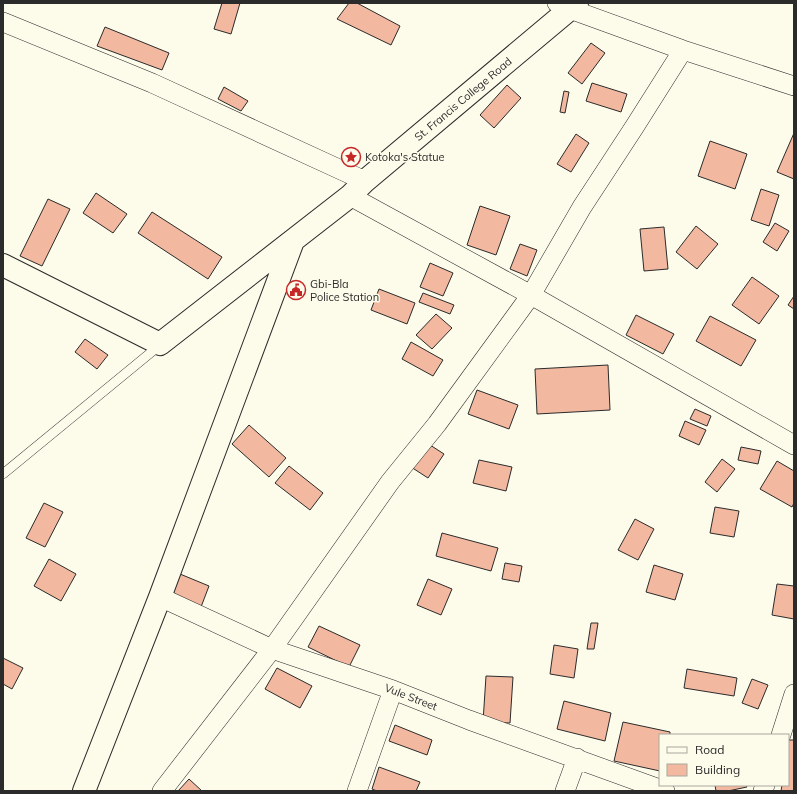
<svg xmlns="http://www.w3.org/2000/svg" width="797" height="794" font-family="Mulish,sans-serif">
<rect width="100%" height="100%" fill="#fdfbea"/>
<!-- building -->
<path fill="#f2b8a0" stroke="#2b2b2b" d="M 222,3 L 240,3 L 231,34 L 214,29 Z
M 349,3 L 357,3 L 400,26 L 391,45 L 337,19 Z
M 105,27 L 169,53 L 162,70 L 97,46 Z
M 591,43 L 605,53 L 582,84 L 568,73 Z
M 592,83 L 627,94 L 621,112 L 586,101 Z
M 507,85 L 521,98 L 494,128 L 480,115 Z
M 224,87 L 248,101 L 241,111 L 218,99 Z
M 564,91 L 569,92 L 565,113 L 560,112 Z
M 794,133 L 794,179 L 777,172 Z
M 576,134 L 589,143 L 571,172 L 557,164 Z
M 710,141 L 747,154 L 735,189 L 698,176 Z
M 761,189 L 779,195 L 769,226 L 751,220 Z
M 96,193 L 127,214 L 113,233 L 83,213 Z
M 48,199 L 70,209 L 42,266 L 20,256 Z
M 480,206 L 510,216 L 496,255 L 467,245 Z
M 152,212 L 222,257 L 208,279 L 138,233 Z
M 775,223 L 789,231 L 777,251 L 763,242 Z
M 696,226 L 718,244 L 697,269 L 676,252 Z
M 664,227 L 668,269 L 644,271 L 640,229 Z
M 520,244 L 537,250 L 527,276 L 510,269 Z
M 430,263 L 453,273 L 443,296 L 420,287 Z
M 752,277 L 779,296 L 759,324 L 732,305 Z
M 379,289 L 415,303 L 407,324 L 371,310 Z
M 423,293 L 454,305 L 450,314 L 419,302 Z
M 794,296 L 794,309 L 788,305 Z
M 436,314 L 452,328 L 432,349 L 416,335 Z
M 636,315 L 674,334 L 663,354 L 626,335 Z
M 710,316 L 756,340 L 741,366 L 696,341 Z
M 85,339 L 108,355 L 97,369 L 75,352 Z
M 411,342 L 443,360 L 433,376 L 402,359 Z
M 608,365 L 610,410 L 537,414 L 535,369 Z
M 477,390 L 518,405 L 509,429 L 468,414 Z
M 695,409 L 711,416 L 707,426 L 690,419 Z
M 685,421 L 706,430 L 699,445 L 679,436 Z
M 249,425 L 286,458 L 269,477 L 232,444 Z
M 427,443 L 444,454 L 428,478 L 411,467 Z
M 741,447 L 761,451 L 758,464 L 738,460 Z
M 722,459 L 735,469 L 717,492 L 705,482 Z
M 479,460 L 512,467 L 506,491 L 473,483 Z
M 777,461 L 794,471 L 794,503 L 792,507 L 760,489 Z
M 289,466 L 323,493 L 310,510 L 275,483 Z
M 44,503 L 63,512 L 45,547 L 26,538 Z
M 715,507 L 739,511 L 734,537 L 710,533 Z
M 635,519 L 654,529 L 638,560 L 618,550 Z
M 442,533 L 498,548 L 491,571 L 436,556 Z
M 49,559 L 76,574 L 61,601 L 34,586 Z
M 505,563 L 522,566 L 519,582 L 502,579 Z
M 654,565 L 683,574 L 675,600 L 646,592 Z
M 180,574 L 209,586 L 201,607 L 171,595 Z
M 428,579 L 452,589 L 441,615 L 417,605 Z
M 777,584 L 794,586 L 794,619 L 772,615 Z
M 591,623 L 598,623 L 594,649 L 587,649 Z
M 319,626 L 360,645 L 349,667 L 308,647 Z
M 554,645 L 578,649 L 574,678 L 550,674 Z
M 3,658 L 23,668 L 12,689 L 3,684 Z
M 277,668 L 312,686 L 300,708 L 265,689 Z
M 687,669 L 737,678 L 734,696 L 684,688 Z
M 486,676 L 513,677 L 510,723 L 483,722 Z
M 752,679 L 768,685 L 758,709 L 742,703 Z
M 564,701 L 611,713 L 605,741 L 557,729 Z
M 623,722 L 670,732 L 670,735 L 660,735 L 660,771 L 614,761 Z
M 395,725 L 432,740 L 427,755 L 389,741 Z
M 788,740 L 794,740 L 794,791 L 781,791 L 782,785 L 788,785 Z
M 379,767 L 420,782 L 416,791 L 377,791 L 372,789 Z
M 189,779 L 202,791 L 178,791 Z
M 715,785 L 746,785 L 747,787 L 728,791 L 716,791 Z"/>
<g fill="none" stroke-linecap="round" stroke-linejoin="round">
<!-- lane casing -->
<g stroke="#2b2b2b" stroke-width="10">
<path id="lane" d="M 3,474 L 160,345"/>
</g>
<!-- street casing -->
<g stroke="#2b2b2b" stroke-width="20">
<path id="street" d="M 557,3 L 570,9 L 683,50 L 794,86
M 3,22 L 152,83 L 365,181
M 350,196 L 531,295 L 794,445
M 160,597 L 272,649 L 393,690 L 469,720 L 665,791
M 781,735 L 794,694
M 162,791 L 272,649 L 390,482 L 437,424 L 531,295 L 582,207 L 635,126 L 683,50
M 357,791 L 393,690
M 565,791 L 577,758
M 763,791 L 765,785"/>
</g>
<!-- secondary casing -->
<g stroke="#2b2b2b" stroke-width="24">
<path id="secondary" d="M 3,265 L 160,344 L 350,196 L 365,181 L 577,3
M 84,791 L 160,597 L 293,241"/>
</g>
<!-- lane -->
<use href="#lane" stroke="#fdfbea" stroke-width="9"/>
<!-- street -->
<use href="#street" stroke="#fdfbea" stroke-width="19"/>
<!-- secondary -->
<use href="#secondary" stroke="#fdfbea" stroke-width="22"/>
</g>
<!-- icons -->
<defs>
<g id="sight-ring" transform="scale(1)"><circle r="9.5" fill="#fdfbea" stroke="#c62828" stroke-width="1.5"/><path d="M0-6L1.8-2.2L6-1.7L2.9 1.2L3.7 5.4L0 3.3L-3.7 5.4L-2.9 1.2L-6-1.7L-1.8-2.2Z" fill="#c62828"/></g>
<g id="civic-ring" transform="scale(1)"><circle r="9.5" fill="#fdfbea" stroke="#c62828" stroke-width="1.5"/><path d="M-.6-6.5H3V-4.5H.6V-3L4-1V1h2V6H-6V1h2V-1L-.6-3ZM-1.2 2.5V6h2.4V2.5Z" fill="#c62828"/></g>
</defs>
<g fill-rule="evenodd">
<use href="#sight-ring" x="351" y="157"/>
<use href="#civic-ring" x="296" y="290"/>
</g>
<g text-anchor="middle" stroke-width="3" stroke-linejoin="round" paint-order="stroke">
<!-- street labels -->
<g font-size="11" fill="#2b2b2b" stroke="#fdfbea">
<text transform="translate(463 99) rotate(-40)" y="4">St. Francis College Road</text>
<text transform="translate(411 697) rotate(21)" y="4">Vule Street</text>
</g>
<!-- poi labels -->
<g font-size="11" fill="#2b2b2b" stroke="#fdfbea" text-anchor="start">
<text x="365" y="161">Kotoka's Statue</text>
<text x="310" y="288">Gbi-Bla<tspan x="310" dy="13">Police Station</tspan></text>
</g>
</g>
<!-- border -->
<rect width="797" height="794" fill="none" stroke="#2b2b2b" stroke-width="8"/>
<!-- legend -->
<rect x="659" y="734" width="130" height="52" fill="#fdfbea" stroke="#a9a89e"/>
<rect x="667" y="747" width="20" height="6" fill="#fdfbea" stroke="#a9a89e"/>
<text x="695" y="754" font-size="12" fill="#2b2b2b">Road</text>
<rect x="667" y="764" width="20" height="12" fill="#f2b8a0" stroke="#a9a89e"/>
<text x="695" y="774" font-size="12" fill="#2b2b2b">Building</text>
</svg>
